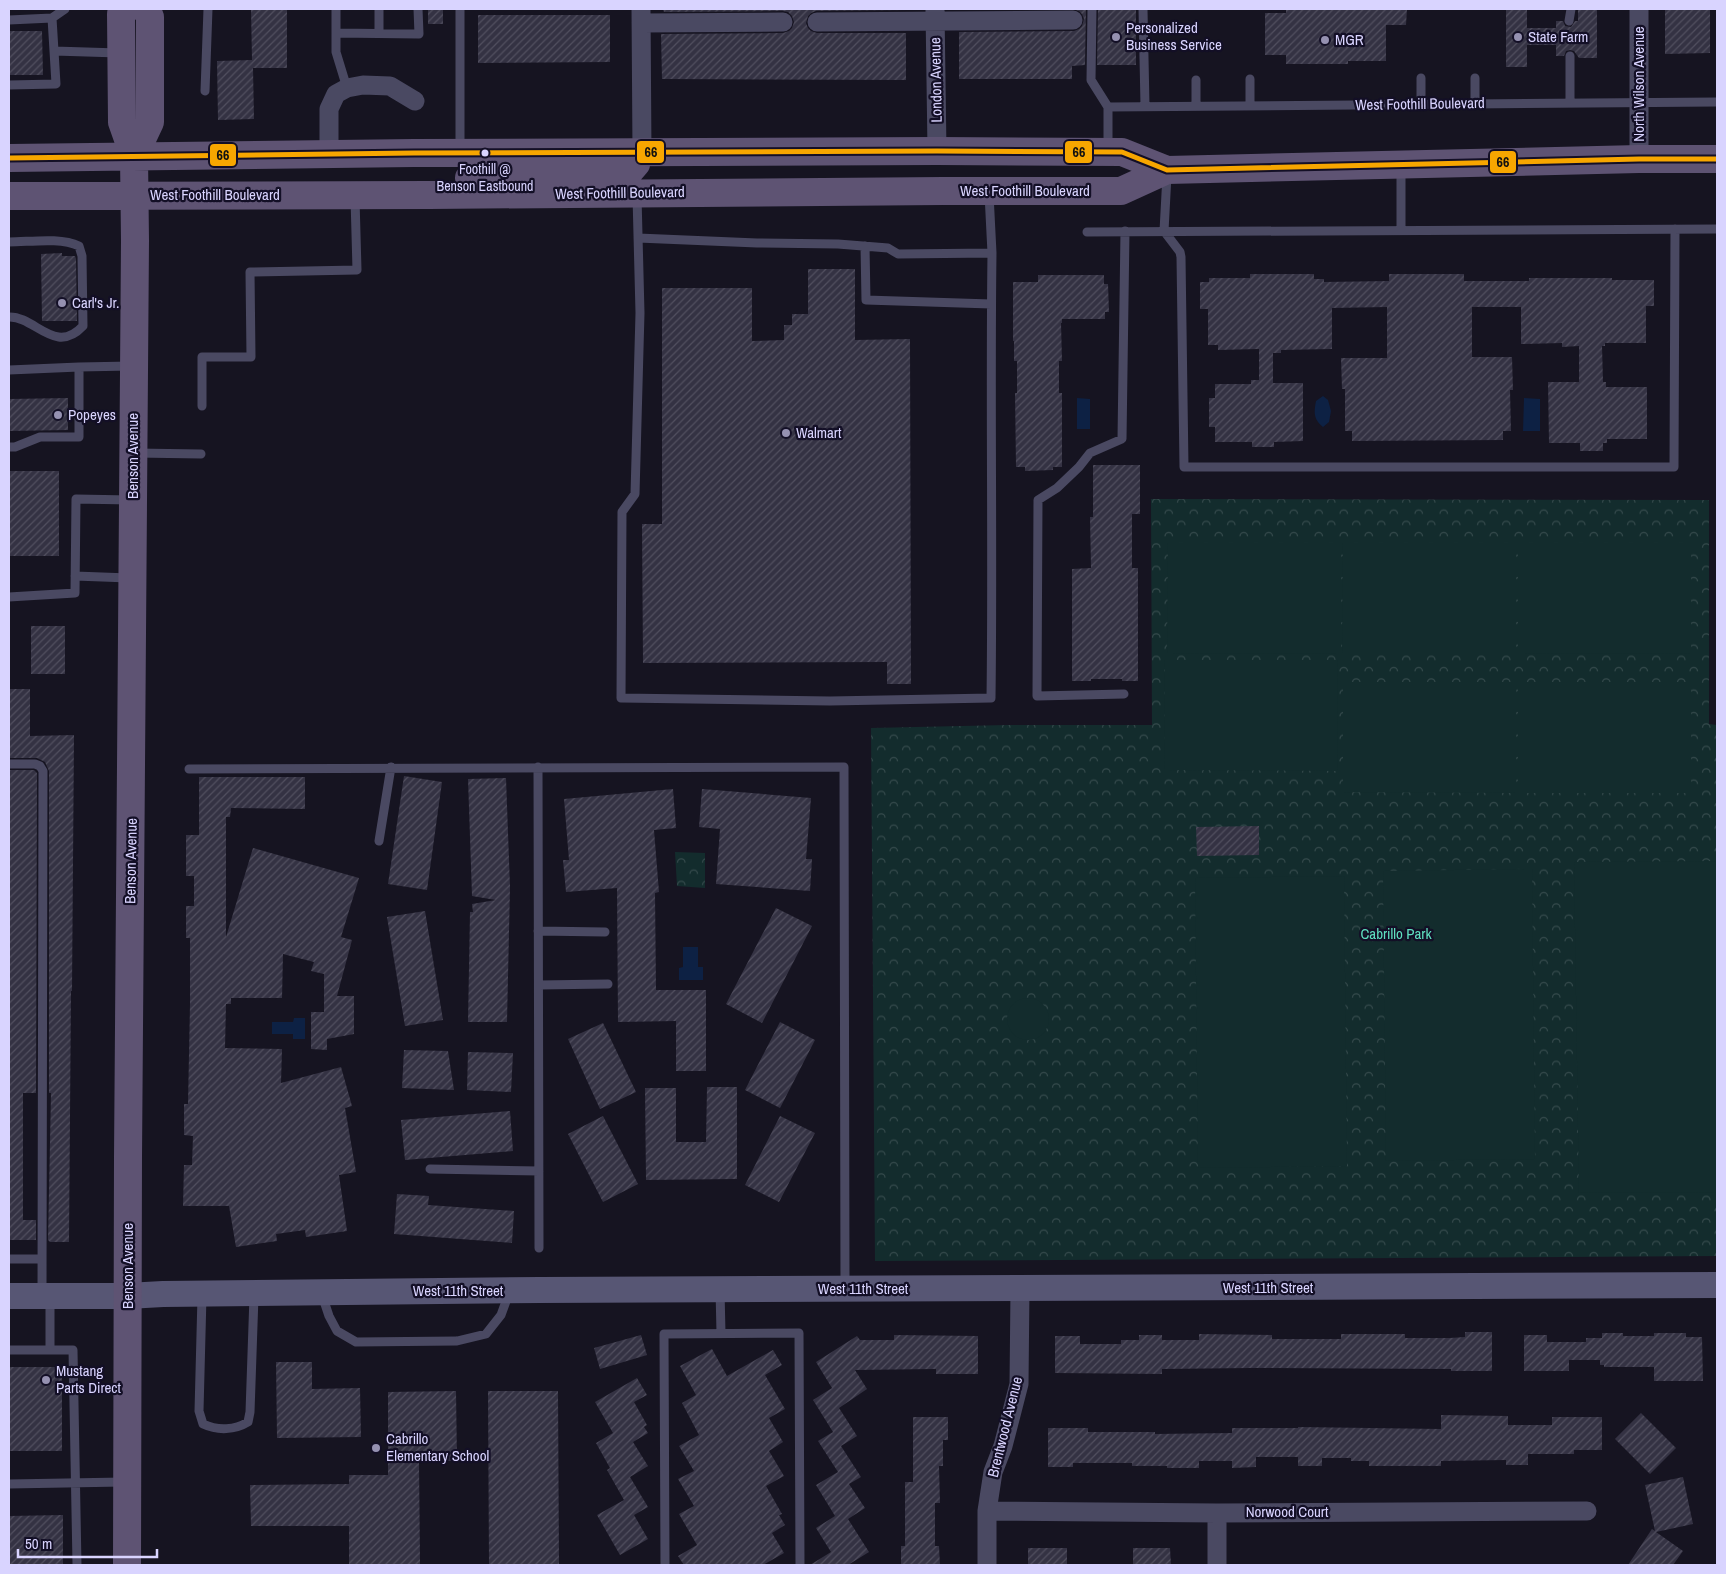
<svg xmlns="http://www.w3.org/2000/svg" width="1726" height="1574" font-family="'Archivo Narrow',sans-serif">
<defs>
<pattern id="park-crowns" width="20" height="18" patternUnits="userSpaceOnUse" patternTransform="scale(1.25)"><rect width="20" height="18" fill="#132c2d"/><path d="M2 6a3 3 0 1 1 6 0M12 15a3 3 0 1 1 6 0" fill="none" stroke="#354a4c"/></pattern>
<pattern id="building-hatch" width="6" height="6" patternUnits="userSpaceOnUse" patternTransform="scale(1.25)"><rect width="6" height="6" fill="#343243"/><path d="M-1 1l2-2M0 6l6-6M5 7l2-2" fill="none" stroke="#514f5f"/></pattern>
</defs>
<rect width="100%" height="100%" fill="#161421"/>
<!-- park -->
<path fill="url(#park-crowns)" d="M 1151,499 L 1709,500 L 1709,724 L 1717,725 L 1717,1256 L 875,1261 L 871,728 L 1007,725 L 1152,725 Z
M 675,852 L 705,853 L 705,888 L 677,886 Z"/>
<!-- garden -->
<path fill="#132c2d" d="M 1168,543 L 1341,543 L 1341,654 L 1167,653 Z
M 1343,543 L 1516,543 L 1516,654 L 1342,654 Z
M 1518,543 L 1691,543 L 1691,654 L 1518,653 Z
M 1165,660 L 1338,660 L 1337,771 L 1164,770 Z
M 1343,682 L 1516,682 L 1516,793 L 1343,792 Z
M 1518,682 L 1691,682 L 1691,793 L 1518,793 Z
M 1717,861 L 1717,1192 L 1579,1193 L 1574,862 Z
M 1532,869 L 1535,1159 L 1386,1161 L 1383,871 Z
M 1344,876 L 1347,1166 L 1198,1168 L 1195,878 Z
M1007 1019a21 21 0 1 1 42 0a21 21 0 1 1-42 0Z"/>
<!-- water -->
<path fill="#0d2144" d="M 1323,396 L 1328,400 L 1331,411 L 1329,422 L 1323,427 C 1313,419 1314,412 1316,401 Z
M 1077,398 L 1090,399 L 1090,429 L 1077,429 Z
M 1524,398 L 1540,399 L 1540,431 L 1523,431 Z
M 683,947 L 698,947 L 698,967 L 703,967 L 703,980 L 679,980 L 679,968 L 683,967 Z
M 294,1018 L 305,1018 L 305,1039 L 293,1039 L 293,1034 L 272,1034 L 272,1022 L 293,1022 Z"/>
<!-- building -->
<path fill="url(#building-hatch)" d="M 251,9 L 287,9 L 287,68 L 253,68 L 254,119 L 218,120 L 217,61 L 252,60 Z
M 428,9 L 443,9 L 443,24 L 428,24 Z
M 663,9 L 906,9 L 906,10 L 816,11 L 811,13 L 808,16 L 806,23 L 808,28 L 811,31 L 817,33 L 906,33 L 906,80 L 662,79 L 661,34 L 783,33 L 789,31 L 792,28 L 794,22 L 792,16 L 788,12 L 783,11 L 664,12 Z
M 1073,9 L 1086,9 L 1085,65 L 1072,66 L 1072,79 L 959,79 L 959,32 L 1074,31 L 1079,29 L 1082,26 L 1084,19 L 1082,14 L 1079,11 Z
M 1098,9 L 1136,9 L 1136,65 L 1097,65 Z
M 1286,9 L 1407,9 L 1406,25 L 1386,25 L 1386,61 L 1348,61 L 1348,64 L 1286,64 L 1286,55 L 1265,55 L 1265,13 L 1286,13 Z
M 1506,9 L 1527,9 L 1527,28 L 1556,28 L 1556,21 L 1563,21 L 1565,26 L 1571,27 L 1575,21 L 1578,21 L 1578,9 L 1597,9 L 1597,58 L 1579,58 L 1574,51 L 1570,50 L 1566,51 L 1564,56 L 1556,56 L 1556,45 L 1527,45 L 1527,67 L 1506,67 Z
M 1665,9 L 1710,9 L 1710,53 L 1665,54 Z
M 478,15 L 610,15 L 610,62 L 478,63 Z
M 9,31 L 42,31 L 43,75 L 9,75 Z
M 62,253 L 62,256 L 75,256 L 76,259 L 77,321 L 42,321 L 41,254 Z
M 808,269 L 855,269 L 855,340 L 910,339 L 911,684 L 887,684 L 887,662 L 643,663 L 642,524 L 662,524 L 662,288 L 752,288 L 752,341 L 784,340 L 784,325 L 792,325 L 792,314 L 808,314 Z
M 1250,274 L 1314,274 L 1314,279 L 1324,279 L 1324,282 L 1389,281 L 1389,274 L 1464,274 L 1464,281 L 1529,281 L 1529,278 L 1612,278 L 1612,280 L 1654,280 L 1654,306 L 1646,306 L 1646,343 L 1605,343 L 1605,346 L 1602,346 L 1603,382 L 1606,382 L 1606,387 L 1647,387 L 1647,439 L 1607,439 L 1607,443 L 1603,443 L 1603,451 L 1580,451 L 1580,443 L 1549,443 L 1548,382 L 1579,382 L 1579,346 L 1562,347 L 1562,343 L 1521,344 L 1521,307 L 1472,307 L 1472,357 L 1512,357 L 1513,390 L 1510,390 L 1511,431 L 1503,431 L 1503,440 L 1352,441 L 1352,431 L 1345,431 L 1345,389 L 1342,389 L 1341,358 L 1387,358 L 1387,307 L 1332,308 L 1332,349 L 1281,350 L 1281,353 L 1273,353 L 1273,383 L 1303,383 L 1303,441 L 1274,442 L 1274,447 L 1252,447 L 1252,442 L 1215,442 L 1215,427 L 1209,427 L 1209,398 L 1215,398 L 1215,384 L 1251,384 L 1251,380 L 1259,380 L 1259,349 L 1218,350 L 1218,345 L 1208,345 L 1208,309 L 1200,309 L 1200,282 L 1209,282 L 1209,278 L 1250,278 Z
M 1038,275 L 1104,275 L 1104,284 L 1108,284 L 1109,312 L 1105,312 L 1105,319 L 1062,319 L 1062,323 L 1061,323 L 1062,361 L 1059,361 L 1059,393 L 1062,393 L 1062,467 L 1053,467 L 1053,470 L 1025,471 L 1025,467 L 1016,467 L 1015,393 L 1017,393 L 1017,361 L 1014,361 L 1014,341 L 1013,341 L 1013,282 L 1038,282 Z
M 68,398 L 68,430 L 9,431 L 9,399 Z
M 1093,465 L 1140,465 L 1140,514 L 1132,514 L 1132,568 L 1138,568 L 1138,681 L 1122,681 L 1122,679 L 1091,679 L 1091,681 L 1072,681 L 1072,569 L 1091,568 L 1090,517 L 1093,517 Z
M 9,471 L 59,471 L 59,556 L 9,556 Z
M 31,626 L 65,626 L 65,674 L 31,674 Z
M 9,689 L 30,689 L 30,736 L 74,735 L 72,991 L 71,991 L 69,1242 L 50,1242 L 48,1240 L 51,1093 L 49,1093 L 49,771 L 45,762 L 37,758 L 9,758 Z
M 9,770 L 34,770 L 37,773 L 36,1093 L 23,1093 L 23,1220 L 36,1220 L 36,1240 L 9,1240 Z
M 404,776 L 442,782 L 427,890 L 388,884 Z
M 199,777 L 305,777 L 305,809 L 231,808 L 230,817 L 226,817 L 226,937 L 253,848 L 359,878 L 341,937 L 352,940 L 337,996 L 354,996 L 354,1034 L 327,1039 L 327,1050 L 311,1049 L 311,1012 L 324,1012 L 324,974 L 311,971 L 314,962 L 283,954 L 282,998 L 231,998 L 231,1004 L 226,1004 L 225,1048 L 282,1049 L 281,1083 L 341,1067 L 352,1106 L 345,1108 L 356,1172 L 339,1175 L 347,1231 L 306,1237 L 305,1230 L 276,1234 L 277,1241 L 236,1247 L 229,1206 L 183,1206 L 184,1165 L 192,1165 L 193,1136 L 184,1135 L 184,1104 L 188,1104 L 190,1004 L 190,938 L 186,938 L 186,906 L 194,906 L 194,876 L 186,876 L 186,835 L 199,835 Z
M 506,778 L 510,887 L 507,1022 L 468,1022 L 470,912 L 473,912 L 472,904 L 496,900 L 472,896 L 468,779 Z
M 673,789 L 676,828 L 654,830 L 659,892 L 655,893 L 656,990 L 706,990 L 706,1071 L 676,1071 L 676,1021 L 618,1022 L 617,888 L 566,892 L 563,860 L 569,860 L 564,799 Z
M 702,789 L 811,798 L 806,859 L 812,859 L 810,891 L 716,884 L 720,829 L 699,827 Z
M 1259,826 L 1259,855 L 1197,856 L 1196,827 Z
M 776,908 L 812,926 L 762,1023 L 726,1004 Z
M 425,911 L 443,1020 L 405,1026 L 387,917 Z
M 780,1022 L 815,1040 L 780,1108 L 745,1090 Z
M 603,1023 L 636,1092 L 600,1109 L 568,1039 Z
M 404,1050 L 448,1051 L 454,1090 L 402,1088 Z
M 468,1052 L 513,1053 L 511,1092 L 467,1090 Z
M 707,1087 L 737,1087 L 737,1179 L 646,1180 L 645,1088 L 676,1088 L 676,1142 L 706,1142 Z
M 510,1111 L 513,1151 L 405,1160 L 401,1120 Z
M 603,1116 L 638,1184 L 603,1202 L 568,1134 Z
M 780,1116 L 815,1133 L 779,1202 L 745,1185 Z
M 397,1194 L 429,1196 L 428,1205 L 514,1211 L 512,1243 L 394,1234 Z
M 1465,1332 L 1492,1332 L 1492,1371 L 1451,1371 L 1451,1369 L 1250,1368 L 1162,1369 L 1162,1374 L 1055,1373 L 1055,1336 L 1080,1336 L 1080,1344 L 1121,1344 L 1121,1340 L 1139,1340 L 1139,1335 L 1162,1335 L 1162,1340 L 1199,1340 L 1199,1334 L 1272,1335 L 1272,1339 L 1341,1339 L 1341,1334 L 1405,1334 L 1405,1338 L 1450,1338 L 1465,1337 Z
M 1602,1333 L 1623,1333 L 1623,1336 L 1654,1336 L 1654,1333 L 1686,1333 L 1686,1337 L 1702,1337 L 1703,1381 L 1654,1381 L 1654,1367 L 1604,1367 L 1604,1365 L 1600,1365 L 1600,1360 L 1569,1360 L 1569,1371 L 1524,1371 L 1524,1335 L 1547,1335 L 1547,1342 L 1586,1342 L 1586,1338 L 1602,1338 Z
M 641,1335 L 647,1355 L 600,1369 L 594,1348 Z
M 894,1335 L 978,1336 L 978,1374 L 936,1374 L 936,1369 L 855,1370 L 867,1389 L 839,1408 L 857,1436 L 841,1446 L 861,1477 L 849,1484 L 865,1508 L 848,1519 L 869,1552 L 848,1565 L 810,1565 L 831,1552 L 816,1528 L 835,1516 L 816,1485 L 838,1472 L 818,1441 L 833,1432 L 813,1400 L 832,1388 L 816,1362 L 857,1336 L 860,1340 L 894,1340 Z
M 712,1349 L 727,1376 L 773,1350 L 782,1365 L 765,1375 L 785,1409 L 769,1418 L 783,1442 L 769,1451 L 784,1476 L 766,1486 L 782,1514 L 779,1515 L 785,1525 L 772,1533 L 784,1553 L 763,1565 L 684,1565 L 678,1556 L 697,1545 L 679,1514 L 694,1506 L 678,1479 L 694,1471 L 679,1446 L 699,1435 L 682,1403 L 696,1395 L 680,1366 Z
M 276,1362 L 312,1362 L 312,1389 L 360,1388 L 361,1437 L 277,1438 Z
M 9,1367 L 62,1367 L 62,1451 L 9,1451 Z
M 637,1378 L 647,1395 L 634,1402 L 647,1425 L 644,1427 L 648,1433 L 633,1442 L 648,1466 L 630,1477 L 648,1507 L 634,1515 L 648,1539 L 620,1555 L 597,1515 L 624,1500 L 607,1470 L 610,1468 L 596,1443 L 613,1433 L 595,1402 Z
M 456,1391 L 457,1461 L 419,1461 L 420,1565 L 349,1565 L 349,1526 L 251,1526 L 250,1485 L 349,1484 L 349,1475 L 388,1475 L 388,1392 Z
M 488,1391 L 558,1391 L 559,1565 L 489,1565 Z
M 1641,1413 L 1676,1448 L 1650,1474 L 1615,1439 Z
M 1441,1415 L 1508,1416 L 1508,1425 L 1552,1425 L 1552,1417 L 1602,1417 L 1602,1450 L 1574,1450 L 1574,1454 L 1528,1454 L 1528,1465 L 1506,1465 L 1506,1460 L 1441,1461 L 1441,1466 L 1369,1466 L 1369,1461 L 1351,1461 L 1351,1458 L 1322,1458 L 1322,1466 L 1298,1466 L 1298,1457 L 1256,1457 L 1256,1467 L 1232,1468 L 1232,1461 L 1199,1461 L 1199,1468 L 1167,1468 L 1167,1466 L 1132,1466 L 1132,1463 L 1073,1463 L 1073,1467 L 1048,1467 L 1048,1428 L 1088,1428 L 1088,1432 L 1155,1432 L 1155,1434 L 1232,1433 L 1232,1428 L 1298,1428 L 1298,1427 L 1441,1429 Z
M 913,1417 L 948,1417 L 948,1440 L 943,1440 L 943,1466 L 939,1466 L 940,1503 L 935,1503 L 935,1546 L 939,1546 L 940,1565 L 901,1565 L 901,1546 L 905,1546 L 905,1482 L 913,1482 Z
M 1683,1477 L 1693,1524 L 1656,1532 L 1683,1551 L 1673,1565 L 1628,1565 L 1652,1529 L 1655,1531 L 1645,1485 Z
M 63,1515 L 63,1565 L 9,1565 L 9,1516 Z
M 1028,1548 L 1067,1548 L 1067,1565 L 1028,1565 Z
M 1133,1548 L 1170,1548 L 1171,1565 L 1133,1565 Z"/>
<g fill="none" stroke-linecap="round" stroke-linejoin="round">
<!-- lane -->
<path stroke="#4a4962" stroke-width="9" d="M 336,9 L 336,52 L 347,88
M 379,9 L 379,33
M 460,9 L 460,150
M 1092,9 L 1091,80 L 1108,107
M 1143,9 L 1145,106
M 52,18 L 65,9
M 9,20 L 52,18 L 54,51 L 119,53
M 1569,21 L 1571,9
M 336,33 L 419,34 L 418,9
M 1570,56 L 1570,102
M 1250,79 L 1250,105
M 1196,80 L 1196,106
M 9,85 L 56,84 L 54,51
M 205,91 L 208,9
M 1475,103 L 1475,78
M 1421,104 L 1421,78
M 1108,150 L 1108,107 L 1717,102
M 1167,175 L 1164,231 L 1180,252 L 1181,257 L 1184,467 L 1674,467 L 1675,229
M 637,196 L 640,313 L 635,494 L 622,512 L 621,698 L 830,701 L 991,698 C 993,550 990,402 992,253
M 1401,230 L 1401,168
M 1087,232 L 1717,229
M 638,238 L 757,243 L 838,244 L 888,248 L 898,254 L 992,253 L 989,194
M 9,242 C 30,242 60,237 79,246 L 82,256 L 83,326 C 55,356 35,316 9,317
M 865,246 L 866,300 L 991,304
M 9,370 L 79,367 L 131,366
M 202,406 L 202,357 L 251,357 L 250,272 L 357,270 L 355,198
M 9,447 L 15,447 L 40,437 L 79,437 L 79,367
M 136,453 L 201,454
M 75,576 L 129,578
M 9,597 L 75,593 L 76,499 L 131,500
M 1124,694 L 1037,696 L 1038,500 L 1057,488 L 1079,467 L 1090,453 L 1122,439 L 1125,231
M 9,764 L 35,764 L 40,766 L 43,771 L 42,1293
M 538,767 L 539,1248
M 189,769 L 844,767 L 845,1286
M 379,841 L 391,767
M 538,931 L 605,932
M 539,985 L 608,984
M 430,1169 L 539,1171
M 9,1259 L 42,1259
M 720,1290 L 721,1333
M 322,1295 L 329,1316 L 337,1331 L 356,1342 L 457,1341 L 486,1334 L 501,1315 L 509,1293
M 202,1296 L 199,1411 L 203,1424 C 218,1431 235,1430 248,1422 L 250,1412 L 254,1296
M 9,1350 L 50,1350 L 50,1299
M 50,1350 L 73,1350 L 77,1565
M 9,1484 L 123,1482
M 665,1565 L 664,1334 L 799,1333 L 800,1565"/>
<!-- street -->
<path stroke="#4a4962" stroke-width="19" d="M 641,9 L 642,153
M 935,10 L 937,151
M 817,22 L 1073,20
M 641,23 L 783,22
M 329,154 L 329,109 L 336,94 L 347,88 L 363,85 L 390,86 L 415,101
M 1639,159 L 1639,9
M 987,1511 L 1217,1513 L 1587,1511
M 987,1565 L 987,1511 L 993,1472 L 1003,1446 L 1019,1384 L 1020,1289
M 1217,1565 L 1217,1513"/>
<!-- secondary -->
<path stroke="#575674" stroke-width="26" d="M 9,1296 L 127,1296 L 163,1294 L 540,1290 L 1717,1285"/>
<!-- primary -->
<path stroke="#5e5373" stroke-width="28" d="M 126,9 L 121,14 L 122,122 L 134,156 L 135,241 L 128,1158 L 127,1565
M 134,156 L 150,122 L 150,17 L 146,9
M 9,158 L 414,153 L 937,151 L 1122,152 L 1167,170 L 1639,159 L 1717,159
M 469,178 L 523,174 L 617,172 L 630,171 L 636,164
M 9,196 L 429,195 L 943,191 L 1121,191 L 1167,170"/>
<!-- bus-1 casing -->
<g stroke="#130f26" stroke-width="9">
<path id="bus-1" d="M 9,158 L 414,153 L 937,151 L 1122,152 L 1167,170 L 1639,159 L 1717,159"/>
</g>
<!-- bus-1 -->
<use href="#bus-1" stroke="#f7a600" stroke-width="5"/>
</g>
<!-- markers -->
<g fill="#9591b1" stroke="#130f26" stroke-width="2">
<circle cx="1116" cy="37" r="5"/>
<circle cx="1518" cy="37" r="5"/>
<circle cx="1325" cy="40" r="5"/>
<circle cx="62" cy="303" r="5"/>
<circle cx="58" cy="415" r="5"/>
<circle cx="786" cy="433" r="5"/>
<circle cx="46" cy="1380" r="5"/>
<circle cx="376" cy="1448" r="5"/>
</g>
<circle fill="#d9d4ff" stroke="#130f26" stroke-width="2" cx="485" cy="153" r="4.5"/>
<g text-anchor="middle" stroke-width="4.5" stroke-linejoin="round" paint-order="stroke">
<!-- bus labels -->
<g font-size="14" fill="#d9d4ff" stroke="#130f26">
<text x="485" y="174">Foothill @<tspan x="485" dy="17">Benson Eastbound</tspan></text>
</g>
<!-- poi labels -->
<g font-size="15" fill="#d9d4ff" stroke="#130f26" text-anchor="start">
<text x="1126" y="33">Personalized<tspan x="1126" dy="17">Business Service</tspan></text>
<text x="1528" y="42">State Farm</text>
<text x="1335" y="45">MGR</text>
<text x="72" y="308">Carl's Jr.</text>
<text x="68" y="420">Popeyes</text>
<text x="796" y="438">Walmart</text>
<text x="56" y="1376">Mustang<tspan x="56" dy="17">Parts Direct</tspan></text>
<text x="386" y="1444">Cabrillo<tspan x="386" dy="17">Elementary School</tspan></text>
</g>
<!-- street labels -->
<g font-size="15" fill="#d9d4ff" stroke="#130f26">
<text transform="translate(936 80) rotate(-91)" y="5">London Avenue</text>
<text transform="translate(1639 84) rotate(-90)" y="5">North Wilson Avenue</text>
<text transform="translate(1420 104) rotate(-1)" y="5">West Foothill Boulevard</text>
<text x="1025" y="196">West Foothill Boulevard</text>
<text transform="translate(620 193) rotate(-1)" y="5">West Foothill Boulevard</text>
<text x="215" y="200">West Foothill Boulevard</text>
<text transform="translate(133 456) rotate(-90)" y="5">Benson Avenue</text>
<text transform="translate(131 861) rotate(-89)" y="5">Benson Avenue</text>
<text transform="translate(128 1266) rotate(-90)" y="5">Benson Avenue</text>
<text x="1268" y="1293">West 11th Street</text>
<text x="863" y="1294">West 11th Street</text>
<text x="458" y="1296">West 11th Street</text>
<text transform="translate(1005 1427) rotate(-76)" y="5">Brentwood Avenue</text>
<text x="1287" y="1517">Norwood Court</text>
</g>
<!-- park labels -->
<g font-size="15" fill="#5fe0c0" stroke="#130f26">
<text x="1396" y="939">Cabrillo Park</text>
</g>
</g>
<g stroke="#130f26" stroke-width="2">
<rect x="1064" y="140" width="29" height="24" rx="5" fill="#f7a600"/>
<rect x="636" y="140" width="29" height="24" rx="5" fill="#f7a600"/>
<rect x="209" y="143" width="28" height="24" rx="5" fill="#f7a600"/>
<rect x="1489" y="150" width="28" height="24" rx="5" fill="#f7a600"/>
</g>
<g font-size="14" text-anchor="middle" font-weight="bold" fill="#111">
<text x="1079" y="157">66</text>
<text x="651" y="157">66</text>
<text x="223" y="160">66</text>
<text x="1503" y="167">66</text>
</g>
<!-- border -->
<rect width="1726" height="1574" fill="none" stroke="#d9d4ff" stroke-width="20"/>
<!-- scale -->
<path d="M18 1549v8h139v-8" fill="none" stroke="#d9d4ff" stroke-width="2.5"/>
<text x="25" y="1549" font-size="15" fill="#d9d4ff" stroke="#130f26" stroke-width="4" paint-order="stroke">50 m</text>
</svg>
